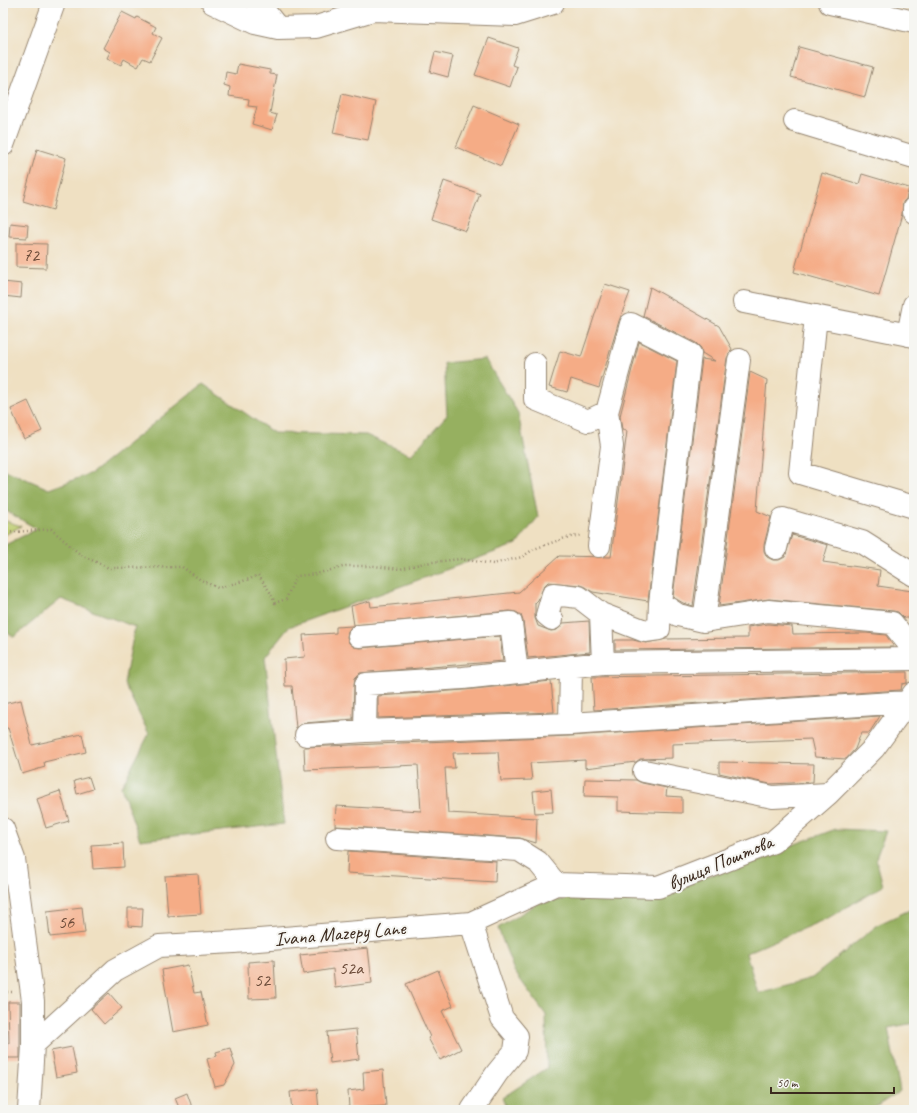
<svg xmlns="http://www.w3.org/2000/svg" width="917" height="1113" font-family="Caveat,sans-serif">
<rect width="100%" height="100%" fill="#f6f6f2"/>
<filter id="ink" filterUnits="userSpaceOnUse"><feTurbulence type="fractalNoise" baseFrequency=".025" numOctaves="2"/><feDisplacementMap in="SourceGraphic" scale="8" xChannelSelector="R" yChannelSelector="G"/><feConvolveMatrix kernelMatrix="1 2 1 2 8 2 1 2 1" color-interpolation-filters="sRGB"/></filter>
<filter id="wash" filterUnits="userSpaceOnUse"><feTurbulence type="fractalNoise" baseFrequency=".012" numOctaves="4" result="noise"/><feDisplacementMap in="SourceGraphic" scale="16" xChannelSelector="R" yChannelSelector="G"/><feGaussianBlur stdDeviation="0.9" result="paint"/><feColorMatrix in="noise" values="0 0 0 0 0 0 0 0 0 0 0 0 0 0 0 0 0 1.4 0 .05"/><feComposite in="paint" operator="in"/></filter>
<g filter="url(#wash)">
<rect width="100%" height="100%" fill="#efe0c2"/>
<!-- green -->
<path fill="#bdcc6e" stroke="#7c7b46" d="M 3,520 L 21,526 L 3,536 Z"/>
<!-- forest -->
<path fill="#96b061" stroke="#686d40" d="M 485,359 L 518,413 L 538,517 L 517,544 L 289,627 L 265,657 L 284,824 L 140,840 L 121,787 L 149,734 L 124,683 L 135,627 L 61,599 L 14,637 L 3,630 L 3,546 L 37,529 L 3,509 L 3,469 L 49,489 L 92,473 L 203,384 L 274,433 L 366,435 L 411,455 L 447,415 L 444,363 Z
M 836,829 L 886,831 L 876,858 L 883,886 L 828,918 L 746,953 L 758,993 L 812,978 L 879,924 L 914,908 L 914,1023 L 888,1028 L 900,1091 L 871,1110 L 507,1110 L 502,1098 L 547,1068 L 546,1015 L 514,971 L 498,928 L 538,903 L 606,893 L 662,893 Z"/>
<g id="blocks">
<!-- building -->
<path fill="#f5ac86" d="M 122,12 L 136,19 L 137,17 L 156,27 L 153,33 L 162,38 L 150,61 L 143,58 L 138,67 L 124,59 L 121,65 L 107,58 L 110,52 L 103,48 Z
M 489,38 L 518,48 L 512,65 L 517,67 L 510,87 L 475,75 Z
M 799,47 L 873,67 L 865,97 L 791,77 Z
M 435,52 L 453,56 L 448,77 L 430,72 Z
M 238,64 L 270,70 L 270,74 L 277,75 L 270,113 L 277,115 L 272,130 L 252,124 L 257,107 L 248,106 L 249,99 L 229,96 L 230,87 L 224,85 L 226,72 L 236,74 Z
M 342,94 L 376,102 L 368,140 L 333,133 Z
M 474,105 L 519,124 L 501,166 L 456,147 Z
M 37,149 L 66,158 L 53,210 L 23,201 Z
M 822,173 L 859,184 L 862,174 L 909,188 L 906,199 L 903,202 L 902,214 L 879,296 L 794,272 Z
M 444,181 L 480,194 L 466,231 L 431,219 Z
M 10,223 L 28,225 L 27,238 L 9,237 Z
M 16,243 L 47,244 L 46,268 L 16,267 Z
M 3,282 L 22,284 L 21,298 L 3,296 Z
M 605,284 L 630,292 L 619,321 L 599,388 L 571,379 L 567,392 L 549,387 L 560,351 L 581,357 Z
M 650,287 L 719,326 L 732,349 L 727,358 L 693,606 L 683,603 L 673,597 L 702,359 L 715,361 L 702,353 L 701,348 L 696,343 L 643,316 Z
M 639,342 L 677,361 L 648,601 L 593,592 L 580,585 L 548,582 L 544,586 L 538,600 L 535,603 L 535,618 L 538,626 L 551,631 L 557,630 L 563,623 L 589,621 L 590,652 L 528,658 L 523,621 L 521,615 L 516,612 L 510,611 L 354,625 L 351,606 L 370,601 L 371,607 L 519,592 L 559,556 L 611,557 L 627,431 L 622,430 L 620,416 Z
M 750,372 L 767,380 L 757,511 L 771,517 L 764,545 L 764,551 L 767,557 L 773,560 L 779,560 L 785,557 L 792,535 L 828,545 L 823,562 L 880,570 L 878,586 L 912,591 L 909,618 L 904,618 L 898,612 L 893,611 L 769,599 L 719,606 Z
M 28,401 L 42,431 L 24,439 L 11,409 Z
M 768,624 L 792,626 L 793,634 L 866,633 L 886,635 L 894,647 L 615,650 L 615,640 L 633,640 L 646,643 L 666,639 L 748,638 L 748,627 Z
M 352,626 L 348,631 L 347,637 L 349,643 L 354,647 L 360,648 L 500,636 L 503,661 L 360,673 L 355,678 L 354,684 L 353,719 L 305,723 L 296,728 L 292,686 L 285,686 L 284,659 L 305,657 L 303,635 L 336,633 L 336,627 Z
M 907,672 L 907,683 L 902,684 L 901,690 L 594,710 L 592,677 Z
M 551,681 L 554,712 L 378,718 L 378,696 L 464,690 Z
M 21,700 L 32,745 L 82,734 L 86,752 L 44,762 L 45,767 L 22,774 L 8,728 L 3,729 L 3,704 Z
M 880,716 L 869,733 L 861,733 L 855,749 L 846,759 L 815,757 L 811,739 L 672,744 L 672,758 L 640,759 L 636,762 L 585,768 L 585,760 L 530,763 L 532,780 L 501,781 L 498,752 L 453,753 L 455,768 L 445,768 L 448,813 L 537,818 L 536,843 L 520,838 L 335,826 L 336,806 L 421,811 L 418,765 L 305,770 L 304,747 L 570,736 Z
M 719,762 L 814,764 L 813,782 L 770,784 L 719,773 Z
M 89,777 L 93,789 L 77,794 L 74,781 Z
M 585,779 L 636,780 L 642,783 L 667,788 L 666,796 L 682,797 L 682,813 L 618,811 L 618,797 L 584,796 Z
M 551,789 L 553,812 L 535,813 L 533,791 Z
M 60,791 L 69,821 L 46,828 L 37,799 Z
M 123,843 L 124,867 L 93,869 L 91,845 Z
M 348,851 L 496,861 L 495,882 L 347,873 Z
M 198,874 L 201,914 L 168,916 L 165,876 Z
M 82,907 L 85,933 L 50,937 L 47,911 Z
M 128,908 L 143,908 L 142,927 L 128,926 Z
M 368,948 L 372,983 L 335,988 L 333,969 L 303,974 L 300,955 Z
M 274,960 L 276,998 L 249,999 L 248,962 Z
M 188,965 L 194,993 L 201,992 L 208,1025 L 173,1032 L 162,970 Z
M 438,970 L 453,1006 L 442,1011 L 461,1049 L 440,1060 L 428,1038 L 430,1037 L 406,984 Z
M 109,993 L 122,1008 L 104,1024 L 91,1009 Z
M 8,1002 L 20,1002 L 20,1058 L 6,1058 L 7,1043 L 9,1043 Z
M 356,1029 L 359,1059 L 330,1063 L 327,1032 Z
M 72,1047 L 77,1073 L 56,1077 L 51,1051 Z
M 230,1048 L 235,1065 L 224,1085 L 215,1087 L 207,1059 L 217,1056 L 216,1052 Z
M 383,1070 L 386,1106 L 349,1108 L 348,1091 L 364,1089 L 363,1072 Z
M 317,1089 L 319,1110 L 292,1110 L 290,1092 Z
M 187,1093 L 193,1110 L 180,1110 L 175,1098 Z"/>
</g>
</g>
<g filter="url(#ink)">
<use href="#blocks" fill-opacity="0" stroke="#958570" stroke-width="1"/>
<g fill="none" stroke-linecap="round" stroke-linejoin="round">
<!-- minor casing -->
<g stroke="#958570" stroke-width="24">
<path id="minor" d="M 213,3 L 255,23 L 278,28 L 316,27 L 373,10 L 515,15 L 553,3
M 258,3 L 278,28
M 830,3 L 914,22
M 795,121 L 914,157
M 3,145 L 54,3
M 914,208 L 914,212
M 744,302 L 914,336
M 816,316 L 800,473 L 914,507
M 908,335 L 914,305
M 739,360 L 704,621 L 768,611 L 892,623 L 914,650
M 535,364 L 535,399 L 588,421 L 607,412
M 599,546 L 612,446 L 607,412 L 631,324 L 690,354 L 660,603 L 678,615 L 704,621
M 776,548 L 783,519 L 862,542 L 914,575
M 601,614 L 645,631 L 659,629 L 660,603
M 552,619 L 547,615 L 553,594 L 579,597 L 601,614 L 603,663
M 359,636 L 511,623 L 517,672
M 570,724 L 571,666
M 365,731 L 366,684 L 463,678 L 603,663 L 914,659
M 306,735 L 365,731 L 570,724 L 907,702
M 644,771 L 773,797 L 828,794
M 3,829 L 14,859 L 33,1001 L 33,1045 L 29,1110
M 337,838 L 519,850 L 538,862 L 556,884
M 471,923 L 502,1018 L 517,1036 L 515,1051 L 497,1073 L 472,1110
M 33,1045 L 115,970 L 159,946 L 234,942 L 471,923 L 556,884 L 658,887 L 773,842 L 828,794 L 874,748 L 914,693"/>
</g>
<!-- path -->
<path stroke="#958570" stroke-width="2.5" stroke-dasharray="1 3" stroke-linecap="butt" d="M 3,533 L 51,529 L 81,555 L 109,568 L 182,567 L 201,580 L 218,588 L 250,579 L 258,575 L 270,592 L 275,603 L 286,599 L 296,576 L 316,574 L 346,566 L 374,566 L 400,569 L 424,563 L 461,559 L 493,564 L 522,557 L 534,549 L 565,538 L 582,535
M 3,992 L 12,992"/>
<!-- minor -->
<use href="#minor" stroke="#fff" stroke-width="22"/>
</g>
</g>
<g text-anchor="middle" stroke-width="4" stroke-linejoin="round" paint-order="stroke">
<!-- number labels -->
<g font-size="18" fill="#6a4a38">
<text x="31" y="261">72</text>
<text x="66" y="928">56</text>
<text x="351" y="974">52а</text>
<text x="262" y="986">52</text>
</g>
<!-- street labels -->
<g font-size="20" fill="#3b2a1e" stroke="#f6f6f2">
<text transform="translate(720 862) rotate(-23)" y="7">вулиця Поштова</text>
<text transform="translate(340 933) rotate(-5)" y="7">Ivana Mazepy Lane</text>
</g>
</g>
<!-- margin -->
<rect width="917" height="1113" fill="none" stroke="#f6f6f2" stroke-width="16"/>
<!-- scale -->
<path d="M771 1087v6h123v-6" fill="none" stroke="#3b2a1e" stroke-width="2"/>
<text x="777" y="1087" font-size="12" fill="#3b2a1e" stroke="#f6f6f2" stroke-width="3" paint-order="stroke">50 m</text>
</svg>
